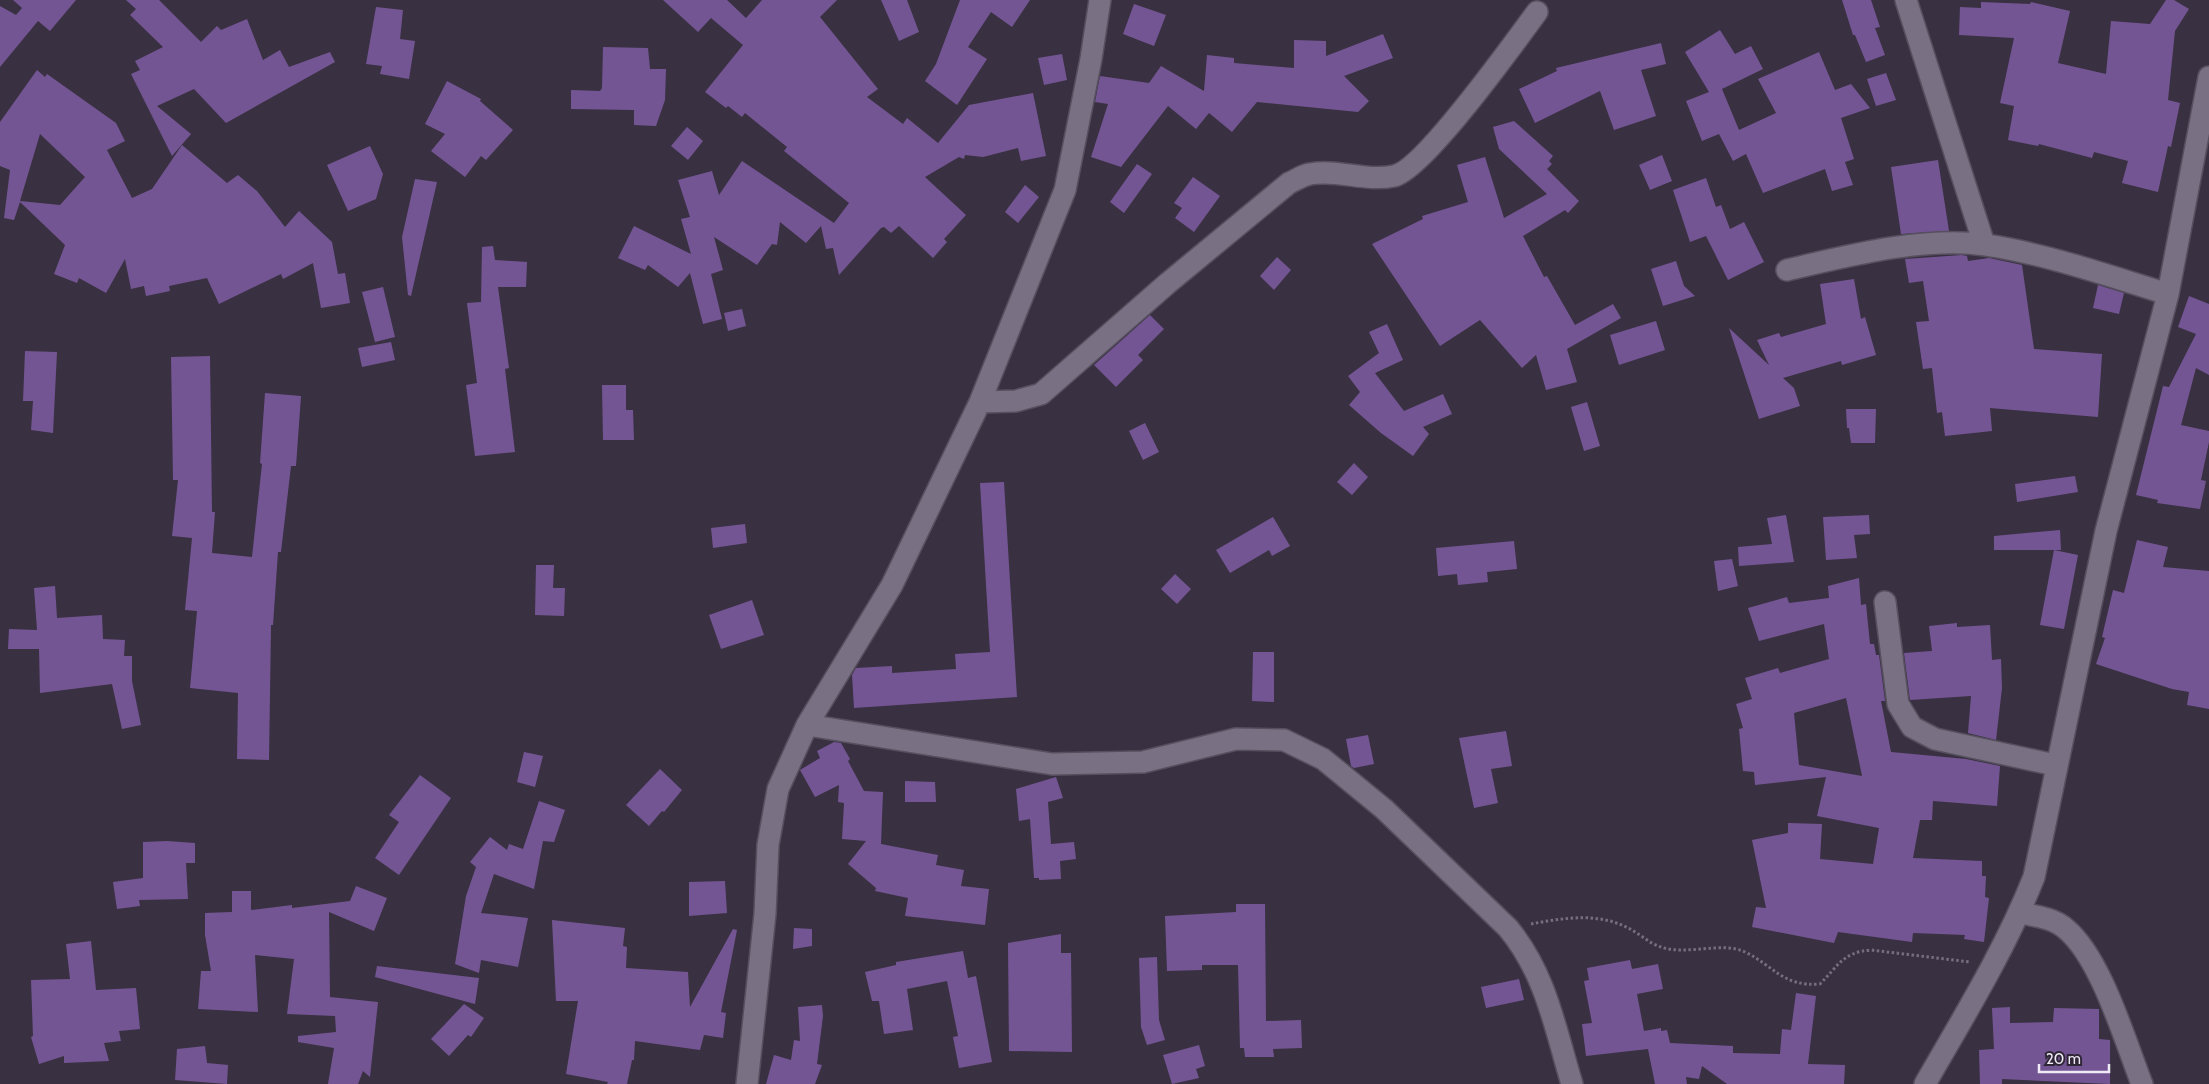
<svg xmlns="http://www.w3.org/2000/svg" width="2209" height="1084" font-family="Cabin,sans-serif">
<rect width="100%" height="100%" fill="#393142"/>
<!-- building -->
<path fill="#745593" fill-rule="evenodd" d="M 13,0 L 76,0 L 50,31 L 38,21 L 0,67 L 0,6 L 16,15 L 22,8 Z
M 126,0 L 159,0 L 201,42 L 217,26 L 221,30 L 247,19 L 263,60 L 280,50 L 289,67 L 330,52 L 335,62 L 226,123 L 194,89 L 157,106 L 191,134 L 172,156 L 131,74 L 140,70 L 135,61 L 163,47 L 130,15 L 136,9 Z
M 663,0 L 727,0 L 746,18 L 762,0 L 837,0 L 820,17 L 878,89 L 867,97 L 903,124 L 907,118 L 938,143 L 969,105 L 1033,93 L 1046,156 L 1021,161 L 1018,148 L 983,157 L 965,155 L 964,159 L 959,157 L 925,177 L 966,215 L 944,239 L 947,242 L 933,258 L 899,226 L 891,233 L 884,227 L 881,228 L 839,275 L 833,248 L 826,249 L 821,226 L 806,243 L 780,222 L 777,245 L 772,244 L 757,265 L 714,237 L 723,270 L 711,274 L 722,319 L 703,324 L 690,273 L 678,287 L 648,265 L 645,270 L 618,258 L 634,226 L 691,254 L 681,219 L 690,217 L 678,180 L 712,171 L 719,195 L 742,161 L 834,223 L 849,203 L 784,151 L 787,147 L 745,113 L 742,117 L 728,106 L 726,108 L 705,92 L 743,45 L 711,18 L 698,32 Z
M 881,0 L 907,0 L 919,32 L 899,41 Z
M 960,0 L 1030,0 L 1012,27 L 991,12 L 968,47 L 987,59 L 957,105 L 925,81 L 936,64 Z
M 1842,0 L 1871,0 L 1880,27 L 1875,28 L 1885,55 L 1866,62 L 1855,35 L 1853,35 Z
M 2166,0 L 2174,0 L 2189,9 L 2175,31 L 2168,100 L 2180,103 L 2171,147 L 2168,146 L 2158,192 L 2122,183 L 2128,161 L 2094,152 L 2092,158 L 2039,144 L 2038,146 L 2008,140 L 2014,106 L 2000,103 L 2014,38 L 1959,35 L 1960,7 L 1981,8 L 1981,2 L 2030,4 L 2031,2 L 2070,11 L 2058,63 L 2106,74 L 2111,21 L 2150,24 Z
M 1134,4 L 1166,15 L 1154,46 L 1123,34 Z
M 376,7 L 403,10 L 400,39 L 415,41 L 409,79 L 380,74 L 382,66 L 366,64 Z
M 1720,30 L 1735,54 L 1751,46 L 1763,69 L 1722,89 L 1739,130 L 1776,113 L 1758,79 L 1819,52 L 1835,90 L 1851,84 L 1870,108 L 1841,118 L 1854,159 L 1845,162 L 1853,185 L 1832,191 L 1825,169 L 1763,193 L 1746,154 L 1733,161 L 1719,134 L 1702,141 L 1686,101 L 1709,92 L 1685,52 Z
M 1383,34 L 1393,58 L 1344,76 L 1369,101 L 1358,112 L 1257,102 L 1232,132 L 1209,113 L 1196,129 L 1168,106 L 1121,167 L 1091,157 L 1108,104 L 1095,102 L 1100,76 L 1149,83 L 1161,66 L 1204,91 L 1207,55 L 1234,58 L 1234,63 L 1294,68 L 1294,40 L 1326,41 L 1326,56 Z
M 1661,43 L 1666,64 L 1641,70 L 1656,116 L 1614,130 L 1600,91 L 1535,123 L 1519,89 L 1557,71 L 1556,68 Z
M 603,47 L 648,48 L 650,69 L 666,69 L 665,100 L 656,126 L 634,125 L 634,110 L 571,109 L 571,90 L 600,91 L 602,88 Z
M 1062,54 L 1067,80 L 1044,85 L 1038,58 Z
M 37,70 L 45,77 L 47,74 L 116,123 L 125,141 L 107,150 L 132,198 L 152,189 L 182,145 L 227,183 L 238,175 L 257,191 L 285,227 L 299,211 L 332,242 L 338,274 L 345,273 L 350,303 L 321,308 L 313,263 L 283,279 L 281,274 L 219,304 L 207,278 L 169,286 L 170,291 L 146,296 L 144,286 L 131,289 L 125,259 L 106,293 L 79,278 L 77,283 L 54,274 L 65,245 L 20,202 L 14,220 L 4,218 L 10,170 L 0,166 L 0,122 ZM 40,134 L 85,177 L 60,205 L 20,201 Z
M 1886,73 L 1896,100 L 1876,106 L 1867,79 Z
M 447,81 L 481,99 L 480,101 L 513,130 L 486,160 L 481,156 L 465,177 L 431,151 L 445,134 L 425,124 Z
M 1514,121 L 1553,156 L 1549,161 L 1552,164 L 1547,169 L 1579,201 L 1568,213 L 1565,210 L 1523,236 L 1544,277 L 1547,276 L 1575,325 L 1613,304 L 1621,318 L 1567,349 L 1577,382 L 1546,390 L 1536,355 L 1522,368 L 1480,320 L 1440,346 L 1372,244 L 1423,219 L 1422,216 L 1468,202 L 1457,165 L 1485,157 L 1504,218 L 1547,194 L 1499,149 L 1493,127 Z
M 687,127 L 703,141 L 688,160 L 671,146 Z
M 370,146 L 383,174 L 376,199 L 348,211 L 327,165 Z
M 1662,155 L 1672,181 L 1650,190 L 1639,165 Z
M 1938,160 L 1949,231 L 1901,234 L 1891,167 Z
M 1137,164 L 1152,174 L 1124,213 L 1110,202 Z
M 1193,177 L 1220,196 L 1194,232 L 1175,218 L 1182,208 L 1174,203 Z
M 1706,178 L 1716,207 L 1721,205 L 1730,229 L 1744,222 L 1764,262 L 1728,280 L 1706,236 L 1690,242 L 1673,190 Z
M 415,179 L 437,182 L 411,296 L 408,295 L 402,237 Z
M 1025,185 L 1039,197 L 1018,223 L 1005,212 Z
M 493,246 L 495,260 L 527,262 L 526,287 L 498,287 L 509,368 L 505,369 L 515,452 L 475,456 L 466,385 L 477,383 L 467,303 L 481,302 L 482,247 Z
M 1962,255 L 1967,256 L 1968,261 L 1989,258 L 2022,265 L 2034,349 L 2102,354 L 2098,417 L 1990,408 L 1992,431 L 1945,436 L 1942,412 L 1937,413 L 1932,368 L 1923,369 L 1916,322 L 1929,321 L 1923,281 L 1909,283 L 1905,259 Z
M 1277,257 L 1291,270 L 1274,290 L 1260,276 Z
M 1676,261 L 1684,286 L 1695,296 L 1663,306 L 1651,269 Z
M 1854,279 L 1861,319 L 1865,317 L 1876,355 L 1842,365 L 1841,361 L 1783,378 L 1794,388 L 1800,406 L 1759,419 L 1729,328 L 1769,365 L 1757,340 L 1779,333 L 1781,337 L 1826,324 L 1820,284 Z
M 2098,285 L 2124,293 L 2119,314 L 2093,308 Z
M 383,287 L 395,337 L 375,342 L 362,292 Z
M 2189,296 L 2209,304 L 2209,375 L 2196,368 L 2181,425 L 2209,431 L 2209,442 L 2201,480 L 2206,481 L 2200,509 L 2157,503 L 2158,500 L 2136,495 L 2163,386 L 2169,387 L 2196,334 L 2178,327 Z
M 742,309 L 746,326 L 728,331 L 724,313 Z
M 1150,315 L 1164,329 L 1138,355 L 1143,360 L 1116,387 L 1094,365 Z
M 1656,321 L 1665,350 L 1619,365 L 1610,335 Z
M 1387,324 L 1403,360 L 1375,373 L 1404,411 L 1443,394 L 1452,414 L 1423,427 L 1429,434 L 1413,456 L 1381,433 L 1349,405 L 1360,392 L 1348,376 L 1379,353 L 1369,332 Z
M 391,342 L 395,360 L 362,367 L 358,348 Z
M 25,351 L 57,352 L 53,433 L 31,430 L 33,401 L 23,401 Z
M 210,356 L 212,512 L 215,512 L 212,553 L 252,557 L 262,464 L 260,463 L 265,393 L 301,396 L 296,466 L 291,466 L 281,552 L 278,552 L 273,625 L 271,625 L 269,760 L 237,759 L 238,693 L 190,688 L 197,611 L 185,610 L 192,538 L 172,536 L 178,480 L 173,480 L 171,357 Z
M 602,385 L 626,385 L 626,410 L 633,410 L 634,440 L 603,440 Z
M 1587,402 L 1600,446 L 1584,451 L 1571,407 Z
M 1846,409 L 1876,409 L 1875,443 L 1851,443 L 1849,428 L 1847,428 Z
M 1145,423 L 1159,452 L 1143,460 L 1129,431 Z
M 1354,463 L 1368,477 L 1352,495 L 1337,482 Z
M 2075,476 L 2078,492 L 2017,502 L 2015,484 Z
M 1004,482 L 1017,697 L 854,708 L 852,675 L 856,668 L 892,666 L 892,673 L 956,669 L 955,654 L 990,652 L 980,483 Z
M 1786,515 L 1794,562 L 1739,566 L 1738,547 L 1772,544 L 1767,518 Z
M 1869,515 L 1870,534 L 1854,535 L 1857,558 L 1826,560 L 1823,517 Z
M 1273,517 L 1290,546 L 1272,556 L 1269,550 L 1230,573 L 1216,550 Z
M 745,524 L 747,543 L 713,548 L 711,528 Z
M 2060,530 L 2061,550 L 1994,550 L 1994,536 Z
M 2137,540 L 2168,547 L 2163,567 L 2209,571 L 2209,709 L 2187,705 L 2189,692 L 2172,689 L 2096,664 L 2105,638 L 2102,637 L 2113,590 L 2124,593 Z
M 1514,541 L 1517,569 L 1487,572 L 1488,582 L 1458,585 L 1457,574 L 1438,576 L 1436,548 Z
M 2054,550 L 2078,555 L 2064,629 L 2040,625 Z
M 1732,559 L 1738,586 L 1718,591 L 1714,561 Z
M 536,565 L 554,565 L 553,588 L 565,588 L 564,616 L 535,615 Z
M 1175,574 L 1191,589 L 1177,604 L 1161,589 Z
M 1859,578 L 1861,605 L 1866,604 L 1870,644 L 1874,644 L 1876,655 L 1879,655 L 1885,701 L 1881,701 L 1891,752 L 1966,759 L 2000,766 L 1997,806 L 1933,801 L 1932,820 L 1920,820 L 1913,858 L 1982,861 L 1982,876 L 1986,876 L 1985,897 L 1989,898 L 1984,942 L 1964,939 L 1965,935 L 1913,933 L 1912,942 L 1838,932 L 1834,943 L 1752,927 L 1756,907 L 1766,908 L 1752,840 L 1788,833 L 1788,823 L 1822,824 L 1820,859 L 1873,864 L 1879,828 L 1817,816 L 1826,777 L 1755,785 L 1754,772 L 1743,771 L 1739,729 L 1743,728 L 1736,704 L 1752,699 L 1745,678 L 1778,668 L 1780,673 L 1829,659 L 1824,624 L 1759,641 L 1748,608 L 1787,597 L 1789,603 L 1829,598 L 1828,586 ZM 1846,698 L 1862,776 L 1799,765 L 1794,713 Z
M 55,586 L 57,618 L 102,615 L 103,639 L 125,640 L 124,656 L 132,656 L 132,681 L 141,725 L 122,729 L 112,684 L 40,693 L 39,649 L 8,649 L 9,629 L 37,630 L 34,588 Z
M 752,600 L 764,635 L 721,649 L 709,615 Z
M 1957,623 L 1957,627 L 1990,625 L 1992,660 L 2001,659 L 2002,688 L 1996,740 L 1968,733 L 1971,696 L 1910,700 L 1904,653 L 1932,651 L 1929,626 Z
M 1253,652 L 1274,652 L 1274,702 L 1252,701 Z
M 1506,731 L 1512,766 L 1491,769 L 1498,803 L 1474,808 L 1459,738 Z
M 1368,735 L 1374,764 L 1354,768 L 1351,766 L 1346,739 Z
M 834,742 L 841,743 L 850,759 L 848,761 L 864,791 L 883,792 L 881,844 L 938,855 L 936,865 L 964,870 L 961,886 L 989,889 L 985,925 L 905,916 L 908,898 L 875,891 L 876,888 L 848,864 L 866,841 L 842,839 L 844,803 L 838,802 L 839,785 L 815,797 L 800,770 L 820,758 L 817,751 Z
M 524,752 L 543,756 L 535,787 L 517,782 Z
M 660,769 L 682,790 L 664,812 L 662,811 L 649,826 L 626,805 Z
M 420,775 L 451,798 L 399,875 L 375,858 L 399,822 L 389,815 Z
M 1056,777 L 1063,798 L 1048,802 L 1051,844 L 1074,842 L 1076,859 L 1060,861 L 1061,879 L 1039,880 L 1039,878 L 1034,878 L 1030,819 L 1019,821 L 1016,789 Z
M 905,781 L 935,782 L 936,802 L 905,802 Z
M 539,801 L 565,810 L 554,842 L 543,841 L 534,889 L 494,874 L 481,913 L 528,918 L 518,967 L 481,960 L 479,973 L 455,964 L 466,896 L 476,867 L 470,862 L 490,837 L 507,850 L 509,844 L 523,849 Z
M 167,841 L 195,843 L 195,863 L 186,863 L 188,899 L 139,900 L 140,906 L 117,909 L 113,882 L 143,878 L 143,842 Z
M 725,881 L 727,913 L 689,916 L 689,882 Z
M 356,886 L 387,898 L 374,931 L 329,912 L 330,997 L 378,1002 L 370,1077 L 363,1071 L 358,1084 L 328,1084 L 334,1048 L 298,1042 L 298,1036 L 336,1032 L 335,1016 L 287,1014 L 294,959 L 255,955 L 258,1012 L 198,1009 L 201,971 L 211,971 L 205,935 L 205,913 L 232,912 L 232,891 L 251,891 L 251,910 L 292,905 L 292,908 L 350,901 Z
M 1236,904 L 1265,904 L 1266,1021 L 1301,1020 L 1302,1048 L 1273,1049 L 1274,1057 L 1245,1057 L 1244,1048 L 1240,1048 L 1238,965 L 1202,965 L 1202,970 L 1167,971 L 1165,916 L 1236,912 Z
M 552,920 L 625,928 L 623,946 L 627,947 L 626,968 L 688,972 L 690,1007 L 733,929 L 737,930 L 721,1012 L 726,1013 L 723,1038 L 704,1035 L 700,1050 L 635,1041 L 634,1060 L 632,1060 L 627,1084 L 607,1084 L 608,1082 L 566,1074 L 578,1001 L 556,1001 Z
M 794,928 L 812,929 L 812,946 L 793,949 Z
M 1061,934 L 1061,953 L 1071,953 L 1072,1052 L 1009,1051 L 1008,943 Z
M 91,941 L 96,990 L 136,988 L 140,1029 L 119,1031 L 121,1041 L 104,1043 L 109,1061 L 64,1063 L 64,1056 L 39,1064 L 31,1037 L 33,1036 L 31,980 L 70,979 L 66,944 Z
M 963,951 L 968,978 L 976,976 L 992,1062 L 959,1068 L 953,1037 L 958,1036 L 947,981 L 907,989 L 913,1030 L 884,1034 L 879,1001 L 872,1001 L 865,972 L 896,965 L 896,962 Z
M 1157,957 L 1159,1020 L 1165,1040 L 1147,1045 L 1141,1027 L 1139,958 Z
M 1630,960 L 1632,969 L 1658,964 L 1663,989 L 1637,994 L 1644,1031 L 1661,1028 L 1661,1031 L 1667,1030 L 1670,1043 L 1733,1046 L 1733,1053 L 1780,1054 L 1782,1029 L 1791,1030 L 1796,993 L 1816,996 L 1808,1064 L 1845,1065 L 1844,1084 L 1727,1084 L 1702,1066 L 1699,1079 L 1686,1077 L 1687,1084 L 1655,1084 L 1648,1049 L 1586,1056 L 1582,1024 L 1592,1023 L 1584,981 L 1589,980 L 1587,968 Z
M 377,966 L 479,978 L 475,1004 L 375,977 Z
M 1519,979 L 1524,1000 L 1486,1008 L 1481,987 Z
M 464,1004 L 484,1018 L 471,1037 L 468,1035 L 449,1056 L 431,1039 Z
M 822,1005 L 823,1016 L 817,1064 L 822,1065 L 815,1084 L 766,1084 L 774,1055 L 791,1060 L 794,1040 L 800,1041 L 798,1007 Z
M 2010,1007 L 2010,1023 L 2053,1022 L 2054,1008 L 2099,1009 L 2099,1039 L 2110,1040 L 2110,1084 L 2002,1079 L 2002,1084 L 1980,1084 L 1979,1050 L 1994,1049 L 1992,1008 Z
M 1199,1045 L 1205,1066 L 1196,1069 L 1199,1078 L 1172,1084 L 1163,1055 Z
M 205,1046 L 207,1063 L 228,1065 L 227,1084 L 175,1080 L 177,1049 Z"/>
<g fill="none" stroke-linecap="round" stroke-linejoin="round">
<!-- street casing -->
<g stroke="#564f5d" stroke-width="24">
<path id="street" d="M 1906,0 L 1984,244
M 1787,270 C 1847,256 1924,236 1986,245 C 2047,254 2109,276 2168,294
M 980,402 L 1016,401 L 1041,394 L 1168,283 L 1289,183 C 1296,180 1303,175 1310,174 C 1338,169 1366,182 1394,176 C 1423,170 1515,42 1537,12
M 1885,602 L 1898,704 L 1912,727 L 1935,739 L 2055,765
M 807,725 L 1052,764 L 1143,762 L 1236,739 L 1284,740 L 1323,759 L 1384,809 L 1508,928 C 1546,974 1555,1028 1572,1084
M 2020,913 C 2035,916 2054,918 2066,929 C 2101,958 2125,1041 2142,1084
M 747,1084 L 765,914 L 768,845 L 778,789 L 807,725 L 892,585 L 980,402 L 1065,190 L 1091,59 L 1100,0
M 1925,1084 C 1964,1016 2005,950 2034,877 L 2106,531 L 2168,294 L 2209,77"/>
</g>
<!-- path -->
<path stroke="#756e7d" stroke-width="3" stroke-dasharray="2.5 2.5" stroke-linecap="butt" d="M 1531,924 C 1563,918 1598,912 1628,928 C 1639,933 1650,944 1661,947 C 1686,956 1722,941 1745,952 C 1774,966 1783,987 1820,984 C 1838,966 1843,952 1871,950 L 1970,962"/>
<!-- street -->
<use href="#street" stroke="#797084" stroke-width="21"/>
</g>
<!-- scale -->
<path d="M2039 1064v8h70v-8" fill="none" stroke="#efeaf5" stroke-width="2.5"/>
<text x="2046" y="1064" font-size="15" fill="#efeaf5" stroke="#2f2738" stroke-width="4" paint-order="stroke">20 m</text>
</svg>
